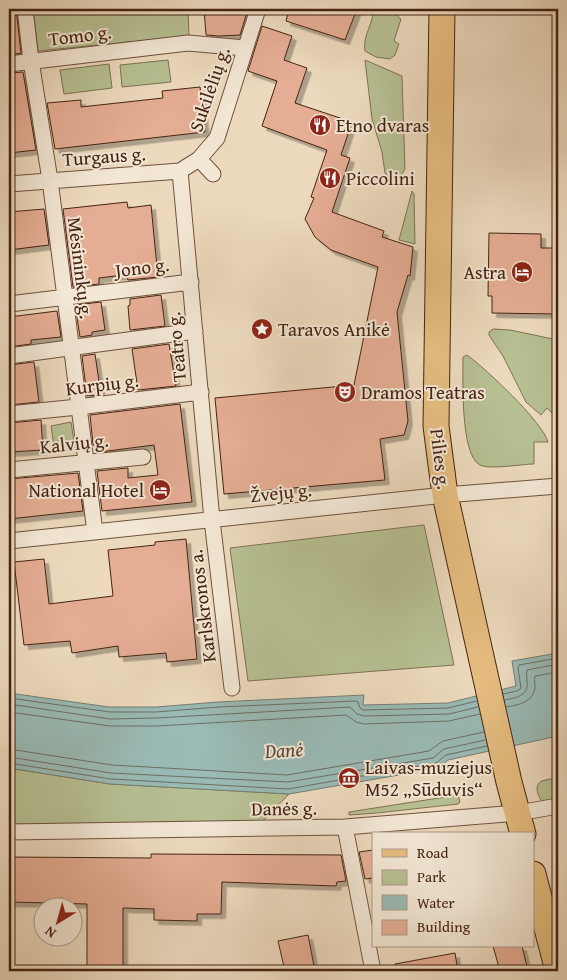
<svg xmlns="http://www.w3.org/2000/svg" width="567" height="980" font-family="'Gentium Book Plus',serif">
<defs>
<filter id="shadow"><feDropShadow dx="4.5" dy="4.5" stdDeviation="0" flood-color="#0004"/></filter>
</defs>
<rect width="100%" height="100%" fill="#eddabe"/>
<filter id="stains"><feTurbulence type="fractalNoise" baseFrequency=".004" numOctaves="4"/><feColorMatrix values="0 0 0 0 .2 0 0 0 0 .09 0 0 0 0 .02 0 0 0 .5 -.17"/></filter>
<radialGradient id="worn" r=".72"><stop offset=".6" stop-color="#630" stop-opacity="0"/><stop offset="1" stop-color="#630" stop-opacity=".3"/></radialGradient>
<!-- green -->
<path fill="#b7c093" stroke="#7e7252" d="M 33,9 L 188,9 L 189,36 L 38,51 Z
M 372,9 L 398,9 L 396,15 L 401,19 L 394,41 L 399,44 L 395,55 L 390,59 L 376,57 L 365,51 C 362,34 376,21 372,9 Z
M 168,60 L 171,82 L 122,87 L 120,65 Z
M 365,60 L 402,76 L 405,169 L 399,179 L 393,180 L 385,173 L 382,152 L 372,119 Z
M 109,64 L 112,88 L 64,94 L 60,70 Z
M 412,191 L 414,194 L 415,244 L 399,240 Z
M 493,329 L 510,330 L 553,339 L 555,344 L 554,415 L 547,408 L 541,415 L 526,402 L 503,356 L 489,335 L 489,332 Z
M 467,355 C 486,369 542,421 548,442 L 534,442 L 534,464 C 522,464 489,470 480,465 C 460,455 463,378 463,357 Z
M 71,422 L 75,449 L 55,452 L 51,426 Z
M 424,525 L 454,665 L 248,681 L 230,548 Z
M 9,768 L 110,784 L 289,794 L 256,828 L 9,832 Z
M 558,778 L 558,799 L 543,802 C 538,797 533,785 542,781 C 546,779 554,779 558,778 Z
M 458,795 L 460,802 L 458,804 L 377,813 L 349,815 L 349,812 Z"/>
<!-- water -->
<path fill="#99bab5" stroke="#777e73" d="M 558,653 L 558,736 L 448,760 L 439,768 L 289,794 L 110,784 L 9,768 L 9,693 L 109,707 L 156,707 L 218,702 L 364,695 L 363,705 L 448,703 L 516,686 L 512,661 Z"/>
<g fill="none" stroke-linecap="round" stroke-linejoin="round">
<!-- shore -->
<path stroke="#6e6e63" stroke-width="1" d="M 503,694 L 517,691 L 521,688 L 518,668 L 519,665 L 558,658
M 9,698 L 110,712 L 156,712 L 219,707 L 355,701 L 358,702 L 360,708 L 363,710 L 448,708 L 477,701
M 505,700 C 515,698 529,696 527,682 C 527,677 526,675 527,670 L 558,664
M 9,704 L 110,719 L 156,718 L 350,707 L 357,714 L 364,716 L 449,714 L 478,707
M 506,707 C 518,705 532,703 535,688 C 535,684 534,680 535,676 L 558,672
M 9,712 L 110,726 L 157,726 L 346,715 L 356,722 L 364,724 L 449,721 L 480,714
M 9,749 L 112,765 L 287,775 L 429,751 L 443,741 L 484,732
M 9,757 L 111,773 L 288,782 L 433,758 L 444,749 L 485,740
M 9,763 L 111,779 L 288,789 L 436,763 L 446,755 L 487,746"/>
</g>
<!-- building -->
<path fill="#e5ad94" stroke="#442311" filter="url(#shadow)" d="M 9,9 L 16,9 L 21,53 L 9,55 Z
M 204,9 L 248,9 L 240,35 L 219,36 L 206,35 Z
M 289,9 L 357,9 L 345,40 L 286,21 Z
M 262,26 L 292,36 L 284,60 L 307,68 L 295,103 L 352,122 L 341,155 L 350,158 L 332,212 L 384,231 L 382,237 L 413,247 L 410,276 L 408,275 L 397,312 L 408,421 L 404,435 L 380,439 L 385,480 L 224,494 L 215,398 L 354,385 L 378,267 L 331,250 L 315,237 L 305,219 L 314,198 L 311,197 L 327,150 L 262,126 L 277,81 L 248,71 Z
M 23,72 L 36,150 L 9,153 L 9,73 Z
M 200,87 L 205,132 L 55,149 L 47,103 L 81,100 L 81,107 L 163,98 L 162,91 Z
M 127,202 L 128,208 L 151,205 L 158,277 L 128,280 L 127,276 L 124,275 L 99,278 L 99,284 L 73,287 L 63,209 Z
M 44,209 L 49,245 L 9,250 L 9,212 Z
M 489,233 L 541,234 L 541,248 L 556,248 L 555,314 L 492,313 L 492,296 L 488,296 Z
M 161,295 L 165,326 L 130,330 L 128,306 L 130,305 L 130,299 Z
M 101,302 L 105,330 L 92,332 L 92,335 L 80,337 L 75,305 Z
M 57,311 L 61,337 L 31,340 L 31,344 L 9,347 L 9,317 Z
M 169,344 L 176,386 L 138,390 L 132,349 Z
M 95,354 L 101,395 L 87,396 L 82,356 Z
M 34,362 L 39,402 L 9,405 L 9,365 Z
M 180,404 L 192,502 L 102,511 L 97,471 L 128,468 L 128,478 L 158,475 L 154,445 L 100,452 L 99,445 L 93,445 L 90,415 Z
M 41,420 L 43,450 L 9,452 L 9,423 Z
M 78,473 L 83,511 L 9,519 L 9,479 Z
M 186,539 L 197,659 L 167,662 L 166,653 L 119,657 L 118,646 L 72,653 L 70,641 L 24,645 L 14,562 L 44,559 L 49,604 L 113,596 L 108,550 L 155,545 L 155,542 Z
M 373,850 L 373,878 L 365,879 L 359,852 Z
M 151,854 L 341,855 L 346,881 L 337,882 L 336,886 L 222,882 L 221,914 L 197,914 L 197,921 L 154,920 L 154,909 L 123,908 L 123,970 L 87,968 L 87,904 L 9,902 L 9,857 L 151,858 Z
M 308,935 L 315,971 L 285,971 L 278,941 Z
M 493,946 L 522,946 L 528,971 L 500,971 Z
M 455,953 L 458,971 L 395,971 L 395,964 Z"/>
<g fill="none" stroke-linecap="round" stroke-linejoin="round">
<!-- minor casing -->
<g stroke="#6e513c" stroke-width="17">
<path id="minor" d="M 25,9 L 31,61 L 50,180 L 95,532
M 9,64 L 188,43 L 245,48
M 199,159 L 213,174
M 180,171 L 212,520 L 232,688
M 9,184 L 180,171 L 199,159 L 217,138 L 258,9
M 9,304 L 191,282
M 9,356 L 195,331
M 9,414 L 78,407 L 201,392
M 9,470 L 143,457
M 9,541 L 445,495 L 558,486
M 345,827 L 373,971
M 9,832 L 345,827 L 518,813 L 558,806"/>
</g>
<!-- primary casing -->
<g stroke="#442311" stroke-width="27">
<path id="primary" d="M 442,9 L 436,426 L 445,495 L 509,782 L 523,834
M 533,874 L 558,971"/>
</g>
<!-- minor -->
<use href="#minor" stroke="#f3e7d5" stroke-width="15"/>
<!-- primary -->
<use href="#primary" stroke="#e6bd7f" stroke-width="25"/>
</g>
<!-- icons -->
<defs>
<g id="restaurant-disc" transform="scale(1.125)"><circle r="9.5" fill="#8f2418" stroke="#f3e7d5"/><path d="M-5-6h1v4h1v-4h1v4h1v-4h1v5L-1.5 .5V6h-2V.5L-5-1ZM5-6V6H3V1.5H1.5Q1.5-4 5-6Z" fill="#fff"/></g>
<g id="hotel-disc" transform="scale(1.125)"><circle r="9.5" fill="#8f2418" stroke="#f3e7d5"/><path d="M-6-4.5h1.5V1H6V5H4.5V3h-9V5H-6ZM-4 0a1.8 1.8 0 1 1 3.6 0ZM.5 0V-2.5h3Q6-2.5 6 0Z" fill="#fff"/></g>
<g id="sight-disc" transform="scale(1.125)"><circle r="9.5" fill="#8f2418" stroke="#f3e7d5"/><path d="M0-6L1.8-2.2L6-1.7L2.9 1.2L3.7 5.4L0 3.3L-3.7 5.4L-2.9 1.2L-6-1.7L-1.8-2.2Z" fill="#fff"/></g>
<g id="theatre-disc" transform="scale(1.125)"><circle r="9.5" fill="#8f2418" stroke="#f3e7d5"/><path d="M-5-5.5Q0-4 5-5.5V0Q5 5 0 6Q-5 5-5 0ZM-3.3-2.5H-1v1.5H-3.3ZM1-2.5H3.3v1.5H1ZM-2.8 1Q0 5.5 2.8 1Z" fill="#fff"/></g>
<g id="museum-disc" transform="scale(1.125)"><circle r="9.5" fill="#8f2418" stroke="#f3e7d5"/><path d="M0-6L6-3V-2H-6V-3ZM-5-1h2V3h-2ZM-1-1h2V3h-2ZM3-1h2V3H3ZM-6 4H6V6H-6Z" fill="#fff"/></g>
</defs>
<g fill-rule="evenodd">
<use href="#restaurant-disc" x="320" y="125"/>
<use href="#restaurant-disc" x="330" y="178"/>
<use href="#hotel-disc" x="522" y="272"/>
<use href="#sight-disc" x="262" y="329"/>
<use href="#theatre-disc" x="345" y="392"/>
<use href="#hotel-disc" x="160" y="490"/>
<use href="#museum-disc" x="349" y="778"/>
</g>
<g text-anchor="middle" stroke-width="4" stroke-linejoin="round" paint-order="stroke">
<!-- street labels -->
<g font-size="19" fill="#442311" stroke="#f3e7d5">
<text transform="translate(80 35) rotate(-7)" y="7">Tomo g.</text>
<text transform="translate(209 89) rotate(-71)" y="7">Sukilėlių g.</text>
<text transform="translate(104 156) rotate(-4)" y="7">Turgaus g.</text>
<text transform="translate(142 267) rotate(-7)" y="7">Jono g.</text>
<text transform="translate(81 268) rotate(83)" y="7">Mėsininkų g.</text>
<text transform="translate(176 347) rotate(-95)" y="7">Teatro g.</text>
<text transform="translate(102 384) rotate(-7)" y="7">Kurpių g.</text>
<text transform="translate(74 443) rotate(-6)" y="7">Kalvių g.</text>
<text transform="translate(441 459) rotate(83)" y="7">Pilies g.</text>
<text transform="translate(281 492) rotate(-6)" y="7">Žvejų g.</text>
<text transform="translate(202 606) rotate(-97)" y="7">Karlskronos a.</text>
<text transform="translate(284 808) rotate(-1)" y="7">Danės g.</text>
</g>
<!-- poi labels -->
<g font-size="19" fill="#442311" stroke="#f3e7d5" text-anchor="start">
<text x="336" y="132">Etno dvaras</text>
<text x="346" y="185">Piccolini</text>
<text x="506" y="279" text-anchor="end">Astra</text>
<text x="278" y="336">Taravos Anikė</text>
<text x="361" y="399">Dramos Teatras</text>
<text x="144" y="497" text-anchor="end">National Hotel</text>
<text x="365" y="774">Laivas-muziejus<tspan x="365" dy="22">M52 „Sūduvis“</tspan></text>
</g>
<!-- water labels -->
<g font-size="20" font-style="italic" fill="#59493a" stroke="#f3e7d5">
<text transform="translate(284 750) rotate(-4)" y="7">Danė</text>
</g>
</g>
<!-- margin -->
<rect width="567" height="980" fill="none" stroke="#eddabe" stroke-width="30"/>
<rect x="10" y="10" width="547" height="960" fill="none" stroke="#442311" stroke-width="2.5"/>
<rect x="15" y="15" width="537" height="950" fill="none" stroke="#442311"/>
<!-- legend -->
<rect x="372" y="832" width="162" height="115" fill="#f3e7d5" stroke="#ad9987"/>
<rect x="382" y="849" width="25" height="8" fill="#e6bd7f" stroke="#ad9987"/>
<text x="417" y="858" font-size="15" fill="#442311">Road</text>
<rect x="382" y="870" width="25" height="15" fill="#b7c093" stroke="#ad9987"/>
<text x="417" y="882" font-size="15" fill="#442311">Park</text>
<rect x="382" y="895" width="25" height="15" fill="#99bab5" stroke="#ad9987"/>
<text x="417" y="908" font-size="15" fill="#442311">Water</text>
<rect x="382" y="920" width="25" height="15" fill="#e5ad94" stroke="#ad9987"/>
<text x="417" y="932" font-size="15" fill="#442311">Building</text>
<!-- north arrow -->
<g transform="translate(58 922) rotate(217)"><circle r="24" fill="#f3e7d5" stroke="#ad9987"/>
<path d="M0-4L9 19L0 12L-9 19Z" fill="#8f2418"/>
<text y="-8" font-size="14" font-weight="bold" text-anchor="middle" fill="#442311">N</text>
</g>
<rect width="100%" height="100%" filter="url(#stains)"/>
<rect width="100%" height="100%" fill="url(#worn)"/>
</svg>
